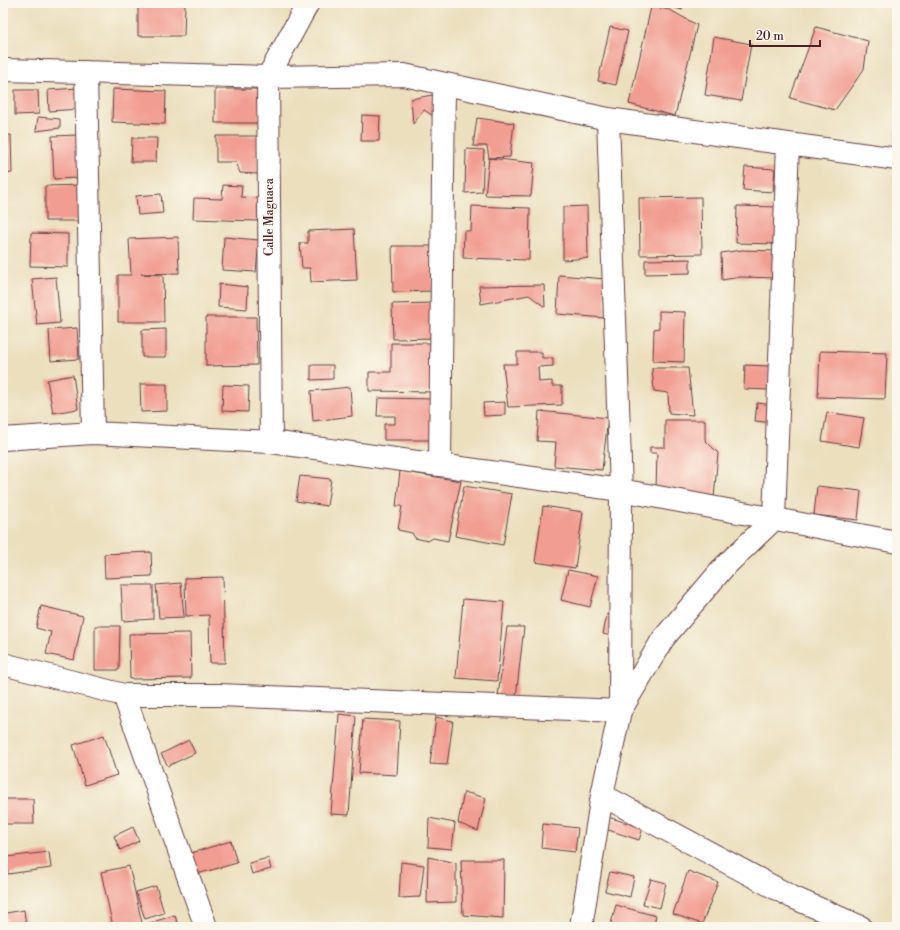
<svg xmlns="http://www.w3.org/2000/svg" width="900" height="930" font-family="'Libre Bodoni',serif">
<rect width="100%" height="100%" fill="#fbf7ec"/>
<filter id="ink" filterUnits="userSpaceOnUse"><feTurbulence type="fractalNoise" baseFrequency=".025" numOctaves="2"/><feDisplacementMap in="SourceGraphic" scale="8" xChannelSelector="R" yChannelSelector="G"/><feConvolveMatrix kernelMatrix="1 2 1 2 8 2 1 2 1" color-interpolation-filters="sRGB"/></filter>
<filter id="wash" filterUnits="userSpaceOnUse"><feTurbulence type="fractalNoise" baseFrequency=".012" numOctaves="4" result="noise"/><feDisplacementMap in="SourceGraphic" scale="16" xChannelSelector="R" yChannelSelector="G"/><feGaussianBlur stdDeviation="0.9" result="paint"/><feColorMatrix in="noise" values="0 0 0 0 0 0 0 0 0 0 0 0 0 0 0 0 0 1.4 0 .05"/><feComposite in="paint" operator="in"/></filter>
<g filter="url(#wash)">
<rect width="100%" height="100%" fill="#ebdfbd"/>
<g id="blocks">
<!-- building -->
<path fill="#f29d91" d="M 138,3 L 185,3 L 184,36 L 138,36 Z
M 660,3 L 684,3 L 682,10 Z
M 651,7 L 670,10 L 697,25 L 675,116 L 629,104 Z
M 610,27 L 628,31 L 616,85 L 598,81 Z
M 816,27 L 868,41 L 864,69 L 835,110 L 790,98 Z
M 714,37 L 751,44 L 741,101 L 705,95 Z
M 78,88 L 80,109 L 49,111 L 48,90 Z
M 113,89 L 166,91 L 165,124 L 112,122 Z
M 215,89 L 260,89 L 259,123 L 215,123 Z
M 15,90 L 38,90 L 39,114 L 15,115 Z
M 432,95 L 444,123 L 424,110 L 413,124 L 411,99 Z
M 362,115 L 380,116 L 379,141 L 361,141 Z
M 38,117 L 60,119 L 60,128 L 36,131 Z
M 477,118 L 514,123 L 510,157 L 489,158 L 534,163 L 531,196 L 485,195 L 489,158 L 487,146 L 473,146 Z
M 896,127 L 897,127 L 897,147 L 894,147 Z
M 11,135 L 12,173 L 3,174 L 3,136 Z
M 78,135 L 80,178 L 54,179 L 52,136 Z
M 216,136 L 258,136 L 258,174 L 240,173 L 236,162 L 216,162 Z
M 132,138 L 157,138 L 156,162 L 131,162 Z
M 466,149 L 484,150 L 482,192 L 465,193 Z
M 745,167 L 775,169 L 773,192 L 743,190 Z
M 82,185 L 82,221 L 45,221 L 45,186 Z
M 223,185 L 242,186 L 241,197 L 258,198 L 258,221 L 193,219 L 194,198 L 222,199 Z
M 161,194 L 163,213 L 138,215 L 136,196 Z
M 701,197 L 702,254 L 640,255 L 639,198 Z
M 472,206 L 530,208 L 529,260 L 463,258 L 464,231 L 471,231 Z
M 587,206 L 588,258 L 563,260 L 563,207 Z
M 737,206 L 779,207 L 778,244 L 736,243 Z
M 354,229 L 357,280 L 311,282 L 310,268 L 302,268 L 300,243 L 308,243 L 308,231 Z
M 31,233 L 68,234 L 68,267 L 30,266 Z
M 178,237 L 179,273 L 141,274 L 163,275 L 164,322 L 118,322 L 118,275 L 131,275 L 129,239 Z
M 224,237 L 259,240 L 256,272 L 222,270 Z
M 392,246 L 432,246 L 433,291 L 393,292 Z
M 742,250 L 775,251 L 778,278 L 740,277 L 722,280 L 721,253 Z
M 690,259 L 690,273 L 645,274 L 645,260 Z
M 559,275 L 605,279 L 605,318 L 557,314 Z
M 56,277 L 60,323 L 37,325 L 32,279 Z
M 219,284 L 248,287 L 247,309 L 218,307 Z
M 544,285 L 545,307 L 529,295 L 481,304 L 479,286 Z
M 434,303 L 435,338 L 393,339 L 392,304 Z
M 659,311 L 685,312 L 684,362 L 653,361 L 654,329 L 659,328 Z
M 206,317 L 256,317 L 257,365 L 206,366 Z
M 77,328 L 79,359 L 51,361 L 49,330 Z
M 166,329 L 166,357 L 142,357 L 142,330 Z
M 391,343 L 435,343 L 435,392 L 369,391 L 369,372 L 391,372 Z
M 820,351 L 887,353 L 885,399 L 818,397 Z
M 517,352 L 542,352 L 542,358 L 553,358 L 553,366 L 538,367 L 539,382 L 552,381 L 552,386 L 562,386 L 562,405 L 508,407 L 503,364 L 517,364 Z
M 311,365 L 333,365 L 333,379 L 311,380 Z
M 745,365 L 770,366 L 769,390 L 744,389 Z
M 652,368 L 688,368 L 693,415 L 669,413 L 668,393 L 654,391 Z
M 73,375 L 78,409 L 53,413 L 47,380 Z
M 140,384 L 167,384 L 167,411 L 141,412 Z
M 223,385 L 249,386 L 248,412 L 222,411 Z
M 350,387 L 352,416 L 313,421 L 311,391 Z
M 378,398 L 435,399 L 434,440 L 384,440 L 384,424 L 395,424 L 395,416 L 377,416 Z
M 505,402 L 505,415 L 484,416 L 483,403 Z
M 757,403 L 776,405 L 775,423 L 755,421 Z
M 539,411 L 608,418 L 602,470 L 554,466 L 556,442 L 537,441 Z
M 827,412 L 864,418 L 859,447 L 822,441 Z
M 665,420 L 705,420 L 705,440 L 718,453 L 714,498 L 656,490 L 657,453 L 650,453 L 650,447 L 665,447 Z
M 400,471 L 461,481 L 448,541 L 433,538 L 428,541 L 415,538 L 412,533 L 398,530 L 402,506 L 396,506 Z
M 300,476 L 331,479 L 327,506 L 296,501 Z
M 464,486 L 512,494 L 503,545 L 455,536 Z
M 817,486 L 861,491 L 858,520 L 814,515 Z
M 543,506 L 583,512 L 575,568 L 535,562 Z
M 151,552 L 152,576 L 105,578 L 104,554 Z
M 568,570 L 598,576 L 590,607 L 561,600 Z
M 223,577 L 225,663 L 210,663 L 209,615 L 186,616 L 185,578 Z
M 181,583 L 184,617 L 159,618 L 156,585 Z
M 121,585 L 153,585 L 153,619 L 123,621 Z
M 463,599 L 504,602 L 497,681 L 456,678 Z
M 41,606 L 83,616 L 74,660 L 46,654 L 51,632 L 36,628 Z
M 607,614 L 628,619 L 623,639 L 603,634 Z
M 95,626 L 120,626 L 119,670 L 95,670 Z
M 507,627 L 524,627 L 516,697 L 498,696 Z
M 190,633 L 191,678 L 130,679 L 129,634 Z
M 339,714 L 356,716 L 349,815 L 331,814 Z
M 436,717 L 453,721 L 447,765 L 430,764 Z
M 363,719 L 400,721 L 397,775 L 359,773 Z
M 104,735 L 117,775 L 85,785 L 73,745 Z
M 189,740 L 195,753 L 168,766 L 161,754 Z
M 464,792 L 486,798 L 478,831 L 458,823 Z
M 3,799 L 33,799 L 34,824 L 3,824 Z
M 608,817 L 643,828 L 639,840 L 605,829 Z
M 429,818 L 455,823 L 452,849 L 428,847 Z
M 543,824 L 578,828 L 575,852 L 541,848 Z
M 133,827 L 139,841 L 120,850 L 114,836 Z
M 231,841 L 237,863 L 197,874 L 191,853 Z
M 49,852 L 51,868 L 8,874 L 6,857 Z
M 428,857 L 456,863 L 456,902 L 427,903 Z
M 268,858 L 271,869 L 252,874 L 249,863 Z
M 461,860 L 504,860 L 503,918 L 463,915 Z
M 401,862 L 424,865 L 420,897 L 399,898 Z
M 129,866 L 142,923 L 125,927 L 113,927 L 101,872 Z
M 688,871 L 718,882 L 702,924 L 673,914 Z
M 610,872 L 634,877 L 630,897 L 605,891 Z
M 651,879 L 666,883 L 660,908 L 643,904 Z
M 156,886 L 164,913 L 145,919 L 136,892 Z
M 616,905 L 656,916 L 653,927 L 610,927 Z
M 24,910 L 26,927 L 7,927 L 6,913 Z
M 175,915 L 178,927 L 137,927 Z"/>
</g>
</g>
<g filter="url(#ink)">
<use href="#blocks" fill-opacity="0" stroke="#623c41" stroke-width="1"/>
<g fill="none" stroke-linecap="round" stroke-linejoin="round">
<!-- minor casing -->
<g stroke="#623c41" stroke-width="24">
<path id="minor" d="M 3,70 L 268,77 L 404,75 L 608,119 L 897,159
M 86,72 L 93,433
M 3,439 L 93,433 L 271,442 L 621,490 L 897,542
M 271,442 L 268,77 L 308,3
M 440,464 L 444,84
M 3,664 L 124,695 L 219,695 L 620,711 L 663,639 L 724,567 L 774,519 L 788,144
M 124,695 L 206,927
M 602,795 L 792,897 L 861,927
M 581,927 L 602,795 L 620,711 L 621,490 L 608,119"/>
</g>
<!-- minor -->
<use href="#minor" stroke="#fff" stroke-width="22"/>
</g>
</g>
<g text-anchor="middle" stroke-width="3" stroke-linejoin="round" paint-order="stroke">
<!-- street labels -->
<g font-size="12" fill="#4a1f2b" stroke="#fbf7ec">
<text transform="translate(269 217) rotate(-90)" y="4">Calle Maguaca</text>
</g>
</g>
<!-- margin -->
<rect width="900" height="930" fill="none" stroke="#fbf7ec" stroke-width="16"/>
<!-- scale -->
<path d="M750 40v6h70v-6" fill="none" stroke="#4a1f2b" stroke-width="2"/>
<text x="756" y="40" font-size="12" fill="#4a1f2b" stroke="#fbf7ec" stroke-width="3" paint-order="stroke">20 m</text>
</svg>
